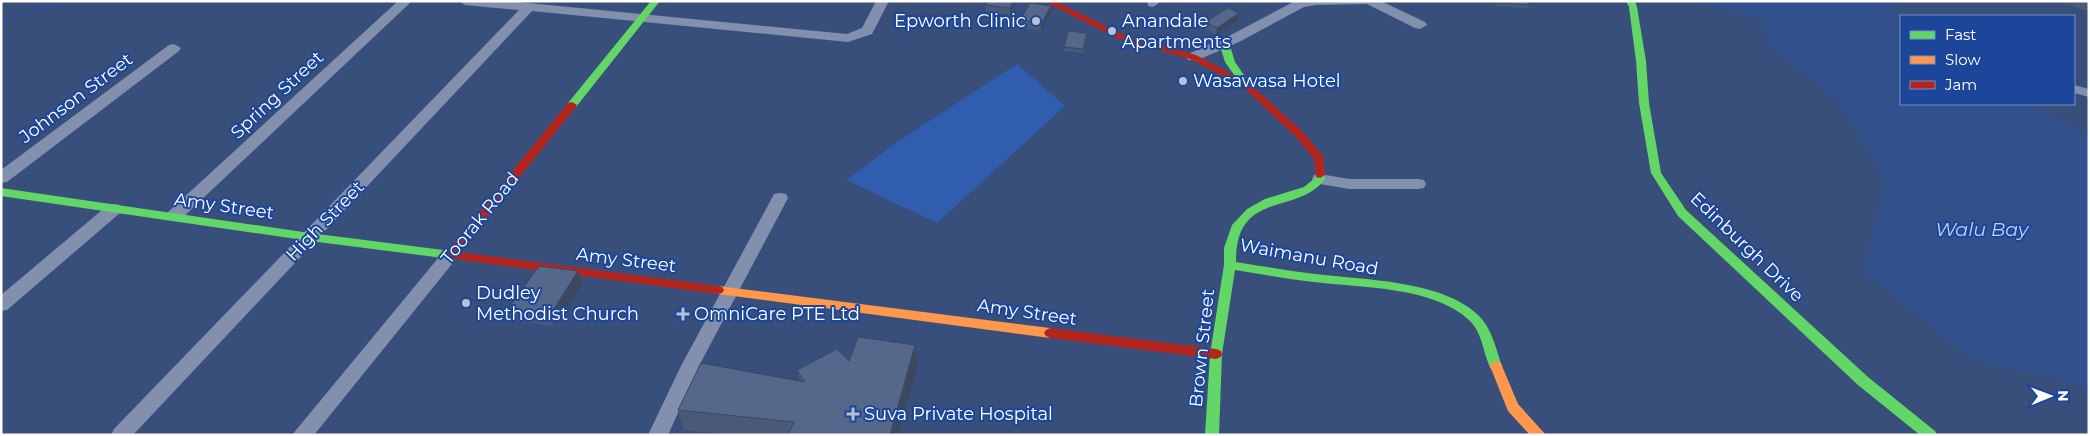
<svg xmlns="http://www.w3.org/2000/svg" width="2090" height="436" font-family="Montserrat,sans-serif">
<rect width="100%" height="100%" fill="#384f7c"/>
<!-- green -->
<path fill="#305dae" d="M 1017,64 L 1065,106 L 937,223 L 846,180 L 897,142 Z"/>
<!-- water -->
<path fill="#32508b" d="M 1707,1 L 1882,1 L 1901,16 L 1901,104 L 2037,104 L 2045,112 L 2089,136 L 2089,393 L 2076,384 L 1973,360 L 1863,271 L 1885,182 L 1836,98 L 1769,48 L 1764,20 L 1711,6 Z"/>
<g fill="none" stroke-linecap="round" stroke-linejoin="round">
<!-- stream -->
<path stroke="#32508b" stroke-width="3" d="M 1,21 L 66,1"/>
<!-- street -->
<path fill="#8290ae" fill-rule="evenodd" d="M 398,1 L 412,1 L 180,220 L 174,221 L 168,220 L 166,216 L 168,212 Z
M 459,1 L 508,1 L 847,34 L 862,28 L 876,1 L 889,1 L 872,34 L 848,42 L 532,11 L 133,435 L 111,435 L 114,429 L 519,10 L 465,5 Z
M 1147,1 L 1159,1 L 1159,3 L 1153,7 L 1148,6 Z
M 1295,1 L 1381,1 L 1425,22 L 1427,25 L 1420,29 L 1415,28 L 1367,4 L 1316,5 L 1304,7 L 1239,42 L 1198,60 L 1188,60 L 1186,57 L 1188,54 L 1229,36 Z
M 174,44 L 181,48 L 179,51 L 7,182 L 1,183 L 1,170 L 169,45 Z
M 2074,85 L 2089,89 L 2089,97 L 2074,93 Z
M 1320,174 L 1349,179 L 1418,179 L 1424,180 L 1426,184 L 1424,188 L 1418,189 L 1349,189 L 1314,183 L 1312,179 L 1314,175 Z
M 780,193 L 786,194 L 788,198 L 699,366 L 668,435 L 648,435 L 681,366 L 772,198 L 774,194 Z
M 114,204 L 120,205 L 122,209 L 120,213 L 7,310 L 1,311 L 1,295 L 108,205 Z
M 450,249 L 456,251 L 458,255 L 456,259 L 314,435 L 292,435 L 444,251 Z"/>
<!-- fast -->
<path fill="#63d668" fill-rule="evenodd" d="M 651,1 L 660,1 L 576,107 L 568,107 L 567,105 L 568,103 Z
M 1626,1 L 1635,1 L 1637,7 L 1646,61 L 1649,103 L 1661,173 L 1686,210 L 1868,377 L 1935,431 L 1937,435 L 1920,435 L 1858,385 L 1678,216 L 1651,173 L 1639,103 L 1636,61 L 1629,7 Z
M 1226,46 L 1231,49 L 1235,62 L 1250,84 L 1248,86 L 1242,86 L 1225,62 L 1221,49 Z
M 1320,172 L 1324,173 L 1325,179 C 1298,216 1235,189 1236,262 C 1262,266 1288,271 1315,274 C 1363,280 1442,280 1478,315 C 1492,328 1496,349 1502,366 L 1501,369 L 1496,371 L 1491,369 C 1483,354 1483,334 1470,321 C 1434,286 1361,288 1314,282 C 1288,279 1261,274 1235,270 L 1222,354 L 1219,435 L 1205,435 L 1210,354 L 1224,265 L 1224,248 L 1232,225 L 1247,209 L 1265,199 L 1304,187 L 1315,178 L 1316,173 Z
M 1,188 L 310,233 L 451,251 L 457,255 L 451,259 L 310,241 L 1,196 Z"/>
<!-- slow -->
<path fill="#ff974d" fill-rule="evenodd" d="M 718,286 L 1050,328 L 1054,330 L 1056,333 L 1054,336 L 1050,338 L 718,294 L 714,293 L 712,290 L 714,287 Z
M 1496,361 L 1501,363 L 1502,366 L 1518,404 L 1546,435 L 1530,435 L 1508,411 L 1490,366 L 1491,363 Z"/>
<!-- jam -->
<path fill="#b3261e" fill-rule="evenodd" d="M 1044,1 L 1055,1 L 1124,35 L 1196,55 L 1249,83 L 1303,132 L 1323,156 L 1325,175 L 1320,178 L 1316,177 L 1314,159 L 1295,136 L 1243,87 L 1190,59 L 1118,39 Z
M 572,102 L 577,105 L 576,107 L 459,252 L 718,286 L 722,287 L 724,290 L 722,293 L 718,294 L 446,258 L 444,255 L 446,252 L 568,103 Z
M 1050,328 L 1216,349 L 1221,351 L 1222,354 L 1221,357 L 1216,359 L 1050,338 L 1046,336 L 1044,333 L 1046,330 Z"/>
</g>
<!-- wall -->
<path fill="#495978" d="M 1016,1 L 1010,15 L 986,12 L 986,5 Z
M 1494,1 L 1528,1 L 1529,5 L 1528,8 L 1496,6 Z
M 2053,1 L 2089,1 L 2089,11 Z
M 1239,13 L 1238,21 L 1216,35 L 1205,29 L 1205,22 Z
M 1051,14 L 1041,31 L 1021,27 L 1020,20 Z
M 1086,37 L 1083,53 L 1064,51 L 1064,47 Z
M 578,271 L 583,283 L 554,326 L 514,321 L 508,309 Z
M 915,345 L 918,365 L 898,435 L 733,435 L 684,430 L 678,410 L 800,381 L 797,370 L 849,361 Z"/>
<!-- shaded-wall -->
<path fill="#3c4861" d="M 1013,1 L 1016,1 L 1010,15 L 1010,8 Z
M 1051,6 L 1051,14 L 1041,31 L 1041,24 Z
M 1239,13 L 1238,21 L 1216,35 L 1217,28 Z
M 578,271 L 583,283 L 554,326 L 550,315 Z
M 915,345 L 918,365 L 898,435 L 890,435 Z"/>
<!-- building -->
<path fill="#55678b" stroke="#3c4861" d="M 987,1 L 1013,1 L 1010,8 L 986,5 Z
M 1496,1 L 1528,1 L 1529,5 L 1497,3 Z
M 1030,3 L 1051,6 L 1041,24 L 1020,20 Z
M 1228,8 L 1239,13 L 1217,28 L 1205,22 Z
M 1068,31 L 1087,33 L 1083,49 L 1064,47 Z
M 539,266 L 578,271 L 550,315 L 508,309 Z
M 858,337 L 915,345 L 890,435 L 788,435 L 794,422 L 678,410 L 701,363 L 805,382 L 797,370 L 837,349 L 849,361 Z"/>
<!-- markers -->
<g fill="#b9c1d1" stroke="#1b4699" stroke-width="2">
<circle cx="1036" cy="21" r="5"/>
<circle cx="1112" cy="31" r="5"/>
<circle cx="1183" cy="81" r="5"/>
<circle cx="466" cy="303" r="5"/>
<path d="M680.5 306.5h5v5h5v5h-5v5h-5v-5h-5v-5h5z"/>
<path d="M850.5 406.5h5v5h5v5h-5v5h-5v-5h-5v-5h5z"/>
</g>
<g text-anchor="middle" stroke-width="4" stroke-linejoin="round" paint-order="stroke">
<!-- poi labels -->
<g font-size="18" fill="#fff" stroke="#1b4699" text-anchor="start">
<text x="1026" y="27" text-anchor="end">Epworth Clinic</text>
<text x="1122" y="27">Anandale<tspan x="1122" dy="21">Apartments</tspan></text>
<text x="1193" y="87">Wasawasa Hotel</text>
<text x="476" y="299">Dudley<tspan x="476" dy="21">Methodist Church</tspan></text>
<text x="694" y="320">OmniCare PTE Ltd</text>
<text x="864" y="420">Suva Private Hospital</text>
</g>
<!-- street labels -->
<g font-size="18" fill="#fff" stroke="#1b4699">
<text transform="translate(277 95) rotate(-43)" y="6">Spring Street</text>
<text transform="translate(76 98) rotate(-37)" y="6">Johnson Street</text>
<text transform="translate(224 206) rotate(8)" y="6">Amy Street</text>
<text transform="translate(480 218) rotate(-51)" y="6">Toorak Road</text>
<text transform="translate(325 221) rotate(-46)" y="6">High Street</text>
<text transform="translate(1747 247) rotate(44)" y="6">Edinburgh Drive</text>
<text transform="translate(1309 257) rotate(10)" y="6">Waimanu Road</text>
<text transform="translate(626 260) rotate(7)" y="6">Amy Street</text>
<text transform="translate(1027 312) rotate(8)" y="6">Amy Street</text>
<text transform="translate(1202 348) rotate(-84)" y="6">Brown Street</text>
</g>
<!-- water labels -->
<g font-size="19" font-style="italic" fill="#bcd2f7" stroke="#1b4699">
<text x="1982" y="236">Walu Bay</text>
</g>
</g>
<!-- border -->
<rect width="2090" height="436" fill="none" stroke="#ffffff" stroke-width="5"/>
<!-- legend -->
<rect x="1900" y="15" width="175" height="90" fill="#1b4699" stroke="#7690c2"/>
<rect x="1910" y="31" width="25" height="8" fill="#63d668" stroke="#7690c2"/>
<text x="1945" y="40" font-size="15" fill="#ffffff">Fast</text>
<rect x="1910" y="56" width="25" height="8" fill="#ff974d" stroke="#7690c2"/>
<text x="1945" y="65" font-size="15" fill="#ffffff">Slow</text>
<rect x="1910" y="81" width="25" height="8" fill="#b3261e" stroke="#7690c2"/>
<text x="1945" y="90" font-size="15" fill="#ffffff">Jam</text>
<!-- north arrow -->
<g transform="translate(2050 396) rotate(89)" stroke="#1b4699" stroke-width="4" paint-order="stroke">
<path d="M0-4L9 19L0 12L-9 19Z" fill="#ffffff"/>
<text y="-8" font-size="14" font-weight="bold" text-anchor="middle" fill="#ffffff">N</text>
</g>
</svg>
